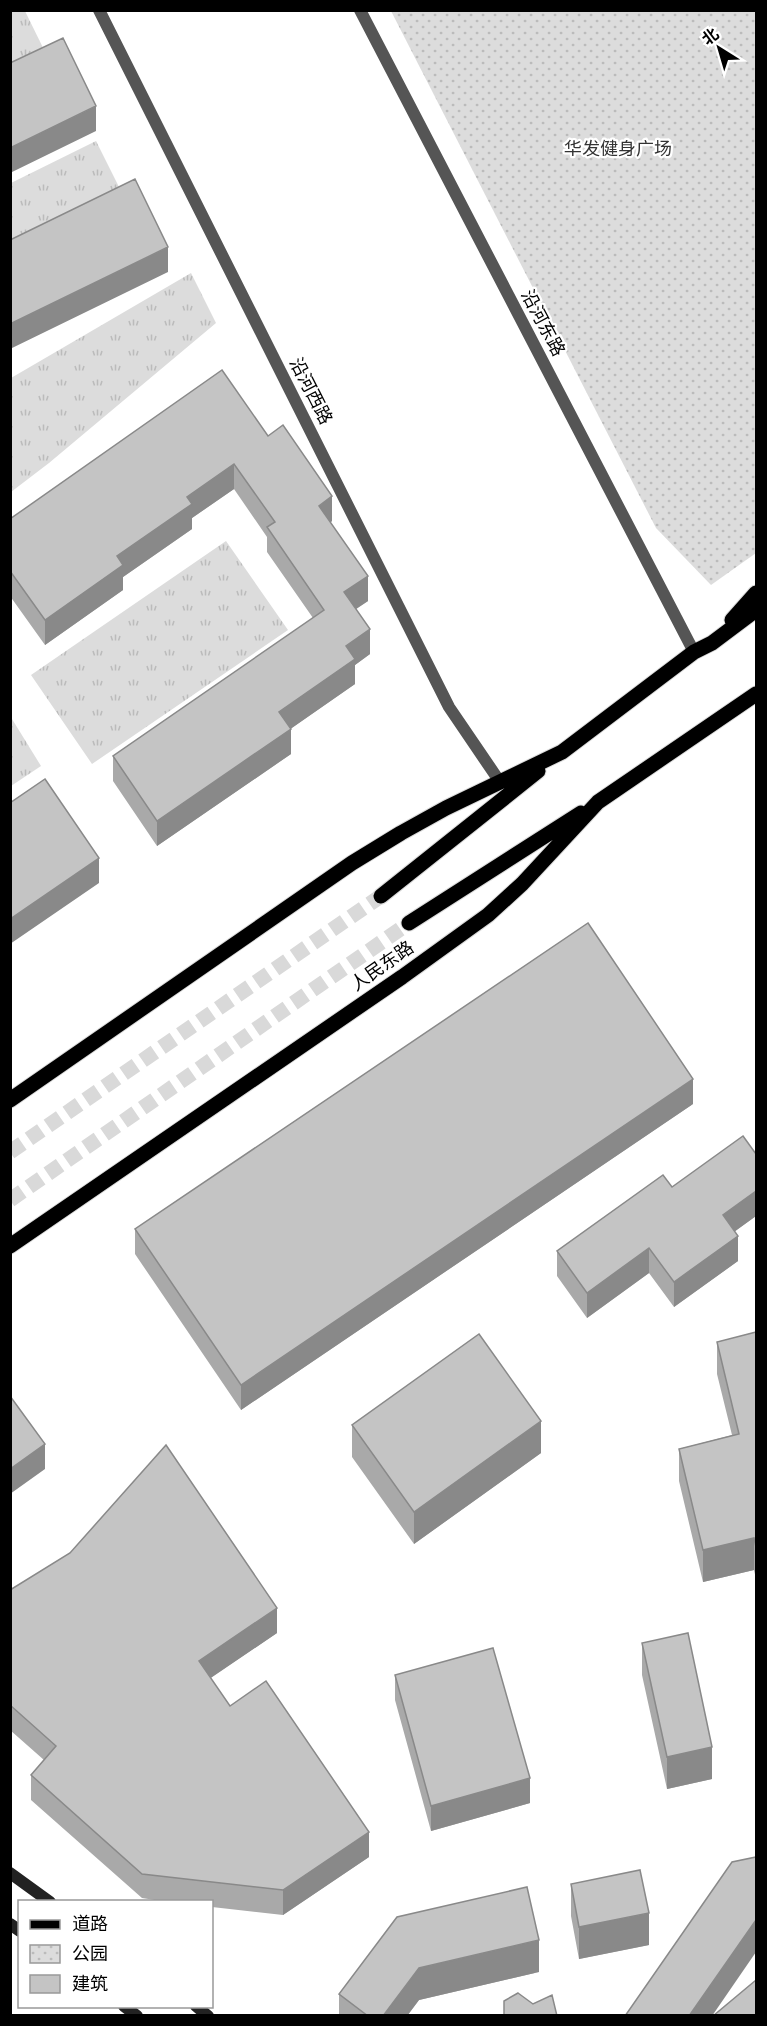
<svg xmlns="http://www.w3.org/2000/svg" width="767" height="2026" font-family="Quicksand,'Noto Sans SC',sans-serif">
<defs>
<pattern id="grass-tufts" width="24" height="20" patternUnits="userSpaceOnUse" patternTransform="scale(1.5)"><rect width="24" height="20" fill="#dcdcdc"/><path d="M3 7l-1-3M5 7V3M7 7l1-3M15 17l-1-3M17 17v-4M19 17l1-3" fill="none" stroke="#bbb"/></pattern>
<pattern id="park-dots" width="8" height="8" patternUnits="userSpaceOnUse" patternTransform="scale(1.5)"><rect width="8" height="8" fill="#dcdcdc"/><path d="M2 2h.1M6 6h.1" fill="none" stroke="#bbb" stroke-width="1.8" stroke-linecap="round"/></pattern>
</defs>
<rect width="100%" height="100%" fill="#fff"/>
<!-- grass -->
<path fill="url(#grass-tufts)" d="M 11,11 L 25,11 L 48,58 L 11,76 Z
M 96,141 L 125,199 L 11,255 L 11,183 Z
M 191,273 L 216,323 L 49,463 L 11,492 L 11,378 Z
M 226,541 L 288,630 L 92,764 L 31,675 Z
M 12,719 L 41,766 L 11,786 L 10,720 Z"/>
<!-- park -->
<path fill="url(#park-dots)" d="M 391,11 L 756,11 L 756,553 L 711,585 L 656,528 Z"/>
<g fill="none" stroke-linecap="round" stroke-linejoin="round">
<!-- primary-tunnel -->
<path stroke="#d9d9d9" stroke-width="15" stroke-dasharray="15 8" stroke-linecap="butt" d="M 10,1152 L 381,896
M 10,1200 L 409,923"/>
<!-- primary casing -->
<g stroke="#dbdbdb" stroke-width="17">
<path id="primary" d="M 732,620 L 756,593
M 381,896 L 538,771
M 409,923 L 581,813
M 10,1100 L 352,863 L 401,833 L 446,808 L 562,752 L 694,652 L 712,643 L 756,610
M 10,1246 L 402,977 L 488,915 L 522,884 L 598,802 L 756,694"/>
</g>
<!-- minor -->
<path stroke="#555" stroke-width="12" d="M 99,10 L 449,707 L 500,782
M 360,10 L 694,652"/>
<!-- secondary -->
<path stroke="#222" stroke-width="12" d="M 10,1873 L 50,1902
M 10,1924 L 20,1931
M 124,2006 L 137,2016
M 196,2006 L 208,2016"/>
<!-- primary -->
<use href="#primary" stroke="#000" stroke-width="15"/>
</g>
<!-- wall -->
<path fill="#a9a9a9" d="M 268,436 L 332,521 L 330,523 L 368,601 L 356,609 L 370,654 L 355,665 L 355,684 L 290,729 L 291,754 L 157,846 L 113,781 L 113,756 L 313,618 L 267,552 L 267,537 L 234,489 L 192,518 L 192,529 L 123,577 L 123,590 L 45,645 L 10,596 L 10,519 Z
M 693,1104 L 241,1410 L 135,1254 L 135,1229 Z
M 756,1154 L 756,1216 L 735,1231 L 738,1261 L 674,1307 L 649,1273 L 587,1318 L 557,1276 L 557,1251 L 672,1187 Z
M 756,1332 L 756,1579 L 754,1570 L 703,1582 L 679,1481 L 679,1449 L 732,1435 L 717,1374 L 717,1342 Z
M 352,1425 L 541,1453 L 414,1544 L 352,1457 Z
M 10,1590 L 277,1633 L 210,1678 L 230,1706 L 369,1857 L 283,1915 L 212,1907 L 212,1902 L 167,1902 L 142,1898 L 31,1800 L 31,1775 L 44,1760 L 10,1730 Z
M 642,1643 L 712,1779 L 667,1789 L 642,1675 Z
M 395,1675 L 530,1803 L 431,1831 L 395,1700 Z
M 571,1884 L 649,1945 L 579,1959 L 571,1916 Z
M 539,1972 L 419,2000 L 407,2016 L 339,2016 L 339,1994 Z"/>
<!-- shaded-wall -->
<path fill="#898989" d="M 96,106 L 96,131 L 10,173 L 10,148 Z
M 168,247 L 168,272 L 10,349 L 10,324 Z
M 234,464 L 234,489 L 192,518 L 192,529 L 123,577 L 123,590 L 45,645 L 45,620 L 117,556 L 187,497 Z
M 332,496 L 332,521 L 319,531 L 319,506 Z
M 368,576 L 368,601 L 344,617 L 344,592 Z
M 370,629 L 370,654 L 355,665 L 355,684 L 279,737 L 279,712 L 346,646 Z
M 291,729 L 291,754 L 157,846 L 157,821 Z
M 99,858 L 99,883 L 10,944 L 10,919 Z
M 693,1079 L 693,1104 L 241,1410 L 241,1385 Z
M 756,1191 L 756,1216 L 723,1240 L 723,1215 Z
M 738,1236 L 738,1261 L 674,1307 L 674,1282 Z
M 649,1248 L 649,1273 L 587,1318 L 587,1293 Z
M 541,1421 L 541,1453 L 414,1544 L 414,1512 Z
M 45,1444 L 45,1469 L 10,1494 L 10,1469 Z
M 754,1538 L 754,1570 L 703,1582 L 703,1550 Z
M 277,1608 L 277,1633 L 199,1686 L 199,1661 Z
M 712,1747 L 712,1779 L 667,1789 L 667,1757 Z
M 530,1778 L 530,1803 L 431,1831 L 431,1806 Z
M 369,1832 L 369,1857 L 283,1915 L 283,1890 Z
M 649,1913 L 649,1945 L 579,1959 L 579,1927 Z
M 756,1920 L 756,1952 L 712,2016 L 689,2016 Z
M 539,1940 L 539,1972 L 419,2000 L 407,2016 L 383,2016 L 419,1968 Z"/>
<!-- building -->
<path fill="#c4c4c4" stroke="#898989" stroke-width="1.5" d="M 63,38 L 96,106 L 10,148 L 10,63 Z
M 135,179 L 168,247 L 10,324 L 10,240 Z
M 222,370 L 268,436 L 283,425 L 332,496 L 319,506 L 368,576 L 344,592 L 370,629 L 346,646 L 355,659 L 279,712 L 291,729 L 157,821 L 113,756 L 324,610 L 267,527 L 275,522 L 234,464 L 187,497 L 192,504 L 117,556 L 123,565 L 45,620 L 10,571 L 10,519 Z
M 45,779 L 99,858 L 10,919 L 10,803 Z
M 588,923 L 693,1079 L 241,1385 L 135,1229 Z
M 743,1136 L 756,1154 L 756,1191 L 723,1215 L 738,1236 L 674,1282 L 649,1248 L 587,1293 L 557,1251 L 663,1175 L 672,1187 Z
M 756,1332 L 756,1547 L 754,1538 L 703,1550 L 679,1449 L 739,1434 L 717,1342 Z
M 479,1334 L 541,1421 L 414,1512 L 352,1425 Z
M 10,1396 L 45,1444 L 10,1469 Z
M 166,1445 L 277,1608 L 199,1661 L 230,1706 L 266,1681 L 369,1832 L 283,1890 L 142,1874 L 31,1775 L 56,1746 L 10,1705 L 10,1590 L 70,1553 Z
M 688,1633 L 712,1747 L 667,1757 L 642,1643 Z
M 493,1648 L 530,1778 L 431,1806 L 395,1675 Z
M 756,1857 L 756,1920 L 689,2016 L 625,2016 L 732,1862 Z
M 640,1870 L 649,1913 L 579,1927 L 571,1884 Z
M 527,1887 L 539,1940 L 419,1968 L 383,2016 L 368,2016 L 339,1994 L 397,1917 Z
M 756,1980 L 756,2016 L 713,2016 Z
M 518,1993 L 533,2004 L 552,1995 L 557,2016 L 504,2016 L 504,2001 Z"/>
<g text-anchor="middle" stroke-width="4.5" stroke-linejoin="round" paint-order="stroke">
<!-- park labels -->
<g font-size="18" fill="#333" stroke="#fff">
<text x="618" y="155">华发健身广场</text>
</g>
<!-- street labels -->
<g font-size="18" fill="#000" stroke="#fff">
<text transform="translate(543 323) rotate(62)" y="6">沿河东路</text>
<text transform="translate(311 391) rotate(63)" y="6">沿河西路</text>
<text transform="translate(382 966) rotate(-35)" y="6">人民东路</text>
</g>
</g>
<!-- border -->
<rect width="767" height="2026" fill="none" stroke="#000000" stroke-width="24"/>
<!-- legend -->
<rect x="18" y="1900" width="195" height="108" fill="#ffffff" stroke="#999999" stroke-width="1.5"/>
<rect x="30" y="1920" width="30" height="9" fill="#000000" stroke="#999999" stroke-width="1.5"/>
<text x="72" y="1930" font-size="18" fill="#000000">道路</text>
<rect x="30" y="1945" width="30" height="18" fill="url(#park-dots)" stroke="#999999" stroke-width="1.5"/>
<text x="72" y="1960" font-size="18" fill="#000000">公园</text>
<rect x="30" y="1975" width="30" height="18" fill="#c4c4c4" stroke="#999999" stroke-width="1.5"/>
<text x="72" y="1990" font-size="18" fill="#000000">建筑</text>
<!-- north arrow -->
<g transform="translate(719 48) rotate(323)" stroke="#ffffff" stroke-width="4.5" paint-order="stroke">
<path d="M0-4.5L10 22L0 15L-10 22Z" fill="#000000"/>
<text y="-9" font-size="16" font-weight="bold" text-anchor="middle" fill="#000000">北</text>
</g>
</svg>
